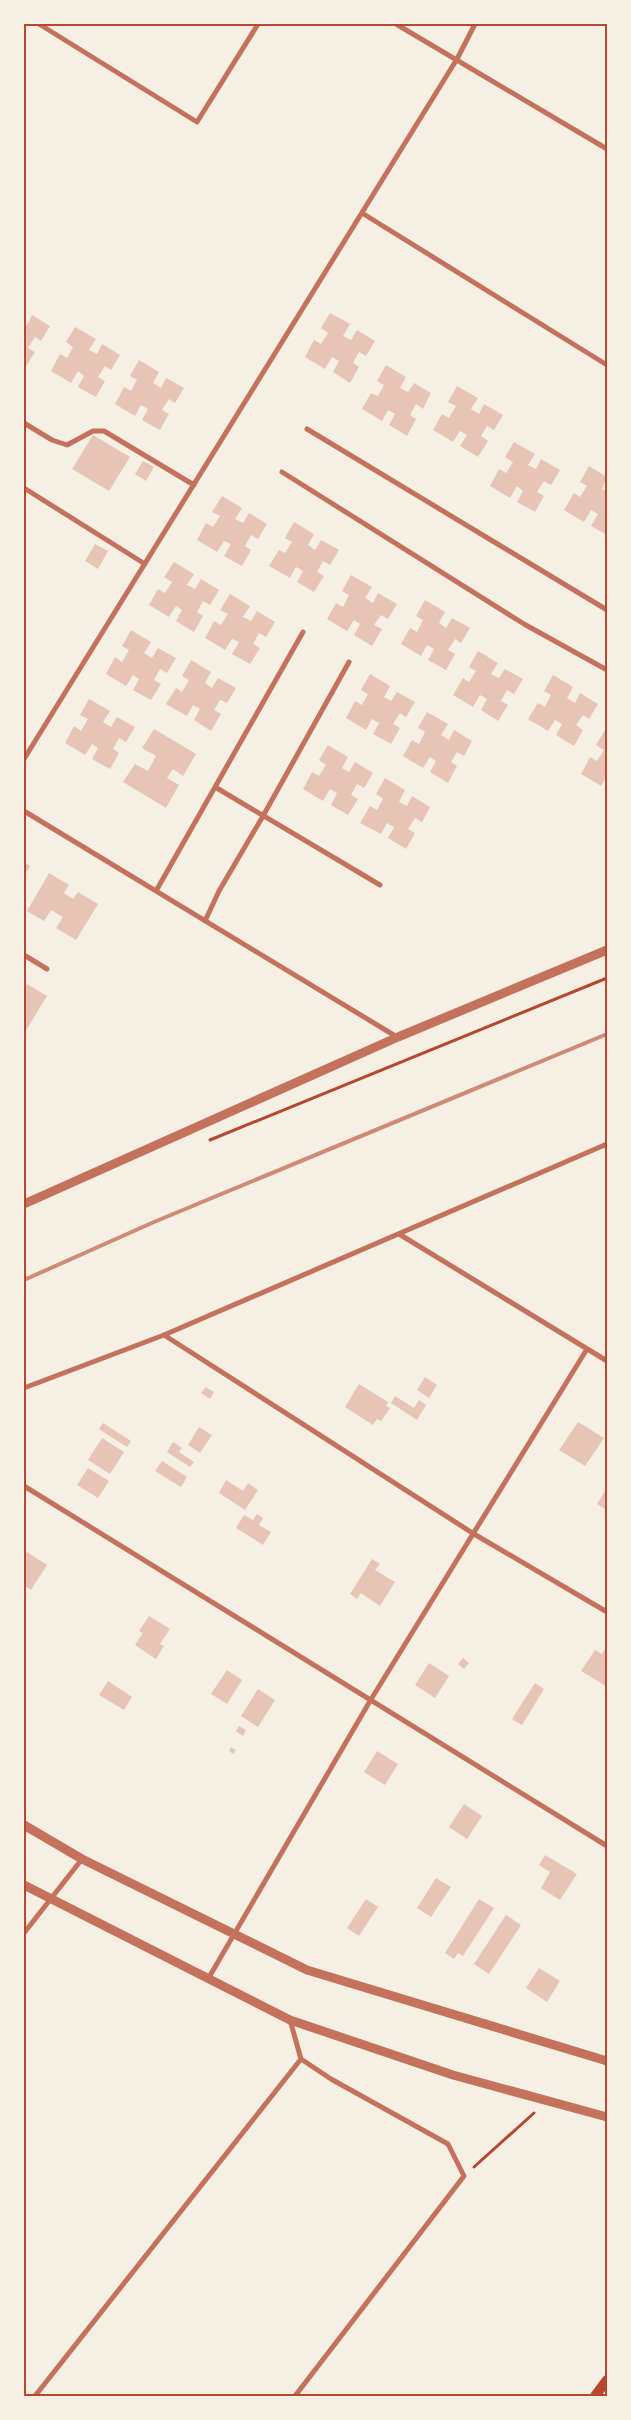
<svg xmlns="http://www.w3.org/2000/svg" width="631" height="2420" font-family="'PT Sans',sans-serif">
<rect width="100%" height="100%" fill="#f6efe4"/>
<!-- building -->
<path fill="#e6c5b7" d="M 330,313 L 350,324 L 343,336 L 351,340 L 357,330 L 375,341 L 366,356 L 359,352 L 353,363 L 359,367 L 350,383 L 333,372 L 339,361 L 332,357 L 325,369 L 305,357 L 314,340 L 321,344 L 328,333 L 321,328 Z
M 32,315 L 50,326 L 41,341 L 35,337 L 28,348 L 35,352 L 25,368 L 24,324 L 27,325 Z
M 75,327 L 96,339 L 89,350 L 97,354 L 102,344 L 120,355 L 111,370 L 105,366 L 98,377 L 105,381 L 96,397 L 78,387 L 84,376 L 78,371 L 71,383 L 51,371 L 60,354 L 67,358 L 73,347 L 66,342 Z
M 139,360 L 159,372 L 153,383 L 161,388 L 166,378 L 184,388 L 175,403 L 169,399 L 162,410 L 169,414 L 160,430 L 142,420 L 148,409 L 141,405 L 135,416 L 115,404 L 124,387 L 131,391 L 137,380 L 130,376 Z
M 386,365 L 406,377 L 400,388 L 408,392 L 414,383 L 431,393 L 423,409 L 416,404 L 410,415 L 416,419 L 407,436 L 389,425 L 395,414 L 388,410 L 382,421 L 362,409 L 371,393 L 378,396 L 384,385 L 377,381 Z
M 457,386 L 478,398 L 471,409 L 479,414 L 484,404 L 503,415 L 494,430 L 487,426 L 481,436 L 488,441 L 478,457 L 460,446 L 467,435 L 460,431 L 453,442 L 433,430 L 442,414 L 449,418 L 456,406 L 448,402 Z
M 93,435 L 130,457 L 109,491 L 72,469 Z
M 514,442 L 535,454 L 528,465 L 536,469 L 541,459 L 560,470 L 551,485 L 544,481 L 537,492 L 544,496 L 535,512 L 517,502 L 523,491 L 517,486 L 510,498 L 490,486 L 499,469 L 506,473 L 513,462 L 505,457 Z
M 143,461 L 154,467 L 146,481 L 135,474 Z
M 589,466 L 607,477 L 602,489 L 607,492 L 607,535 L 591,526 L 598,514 L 591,510 L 584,522 L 564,510 L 574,493 L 580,497 L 587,486 L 580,482 Z
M 222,496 L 242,508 L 235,519 L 243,523 L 249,513 L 267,524 L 258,539 L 251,535 L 245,546 L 251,550 L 242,566 L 224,556 L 231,544 L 224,541 L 217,552 L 197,540 L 206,523 L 213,527 L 220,516 L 212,512 Z
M 294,522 L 314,534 L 308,545 L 315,550 L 321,540 L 339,550 L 330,565 L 323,561 L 317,572 L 324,576 L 314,592 L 297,582 L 303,571 L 296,567 L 290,578 L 269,566 L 279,550 L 285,553 L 292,542 L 285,538 Z
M 95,544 L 108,551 L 98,569 L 85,561 Z
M 174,562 L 194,574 L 187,585 L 195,589 L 201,579 L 219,590 L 210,605 L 203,601 L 197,612 L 203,616 L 194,632 L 176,621 L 182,610 L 176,606 L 169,617 L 149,605 L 158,589 L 165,593 L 172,582 L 164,577 Z
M 351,575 L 372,587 L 365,598 L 373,603 L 378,593 L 397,604 L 388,619 L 381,615 L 374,625 L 382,629 L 372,646 L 354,635 L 360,624 L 354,620 L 347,631 L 327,619 L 336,603 L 343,607 L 349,595 L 342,591 Z
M 230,594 L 250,606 L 243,617 L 251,621 L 257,611 L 275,622 L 266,637 L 259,633 L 253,644 L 260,648 L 250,664 L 232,654 L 239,642 L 232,639 L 225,650 L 205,638 L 214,621 L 221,625 L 228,614 L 220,610 Z
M 425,600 L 445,612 L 439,623 L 446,628 L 452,618 L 470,628 L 461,643 L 455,639 L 448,650 L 455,654 L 446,670 L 428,660 L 434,649 L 427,645 L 421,656 L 401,644 L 410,628 L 417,632 L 423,620 L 416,616 Z
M 131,630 L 151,642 L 144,653 L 152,658 L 158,648 L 176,658 L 167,673 L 160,669 L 154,680 L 161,684 L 151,700 L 133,690 L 139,679 L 133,675 L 126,686 L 106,674 L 115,657 L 122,662 L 129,650 L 122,646 Z
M 478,651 L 498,663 L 491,674 L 499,678 L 505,669 L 523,679 L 514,694 L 507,690 L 501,701 L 508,705 L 498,721 L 481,710 L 487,699 L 480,695 L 473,707 L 453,695 L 463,678 L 469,682 L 476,671 L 469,667 Z
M 191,660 L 211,672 L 205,683 L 212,688 L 218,678 L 236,688 L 227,703 L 220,700 L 214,710 L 221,714 L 211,731 L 194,720 L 200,709 L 193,705 L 187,716 L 166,704 L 176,688 L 182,692 L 189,680 L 182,676 Z
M 370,674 L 390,686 L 384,697 L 391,701 L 397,692 L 415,702 L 406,717 L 400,713 L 393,724 L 400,728 L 391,744 L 373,734 L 379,723 L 372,719 L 366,730 L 346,718 L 355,701 L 362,705 L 368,694 L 361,690 Z
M 553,675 L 573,687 L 567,698 L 575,703 L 580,693 L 598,704 L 589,719 L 583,715 L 576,725 L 583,730 L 574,746 L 556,735 L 562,724 L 555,720 L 548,731 L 528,719 L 538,703 L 545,707 L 551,695 L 544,691 Z
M 89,699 L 110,711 L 103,722 L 111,727 L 117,717 L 135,727 L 126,742 L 119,738 L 113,749 L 119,753 L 110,769 L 92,759 L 98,748 L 92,744 L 85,755 L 65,743 L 74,726 L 81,731 L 88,719 L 80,715 Z
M 427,712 L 448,724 L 441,735 L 449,740 L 454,730 L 472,741 L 464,756 L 457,752 L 451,762 L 457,766 L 448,783 L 430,772 L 436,761 L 430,757 L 423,768 L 403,756 L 412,740 L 419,744 L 425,732 L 418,728 Z
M 154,729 L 196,754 L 183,776 L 173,769 L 167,778 L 179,785 L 166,808 L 123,782 L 135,764 L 148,771 L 156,756 L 142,748 Z
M 605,730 L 607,731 L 607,775 L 601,786 L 581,774 L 590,757 L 597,761 L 604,750 L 596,745 Z
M 328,745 L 348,757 L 342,768 L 349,772 L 355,762 L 373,773 L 364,788 L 357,784 L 351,795 L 358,799 L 348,815 L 331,805 L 337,793 L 330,789 L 323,801 L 303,789 L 312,772 L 319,776 L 326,765 L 319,760 Z
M 385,778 L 405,790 L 399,802 L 407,806 L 412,796 L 430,807 L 422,822 L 415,818 L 408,829 L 415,833 L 406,849 L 388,838 L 394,827 L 387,823 L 381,834 L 360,823 L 370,806 L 377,810 L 383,799 L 376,794 Z
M 24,862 L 30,866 L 24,877 Z
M 49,873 L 69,885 L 64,893 L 73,899 L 78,892 L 98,904 L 76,940 L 56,928 L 63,917 L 51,910 L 44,921 L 27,911 Z
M 27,984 L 47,996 L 25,1032 L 24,989 Z
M 425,1377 L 437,1385 L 429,1398 L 417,1390 Z
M 359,1384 L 388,1402 L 386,1406 L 390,1408 L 381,1421 L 377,1419 L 373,1425 L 345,1407 Z
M 206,1387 L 214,1392 L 210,1399 L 201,1393 Z
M 395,1396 L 414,1408 L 419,1400 L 426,1405 L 417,1420 L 391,1403 Z
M 578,1422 L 604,1438 L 585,1466 L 559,1450 Z
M 103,1423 L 131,1441 L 127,1447 L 99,1429 Z
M 199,1427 L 212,1435 L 200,1453 L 188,1445 Z
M 102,1438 L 124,1452 L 110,1474 L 88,1460 Z
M 173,1442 L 182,1448 L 179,1452 L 194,1462 L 190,1467 L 167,1452 Z
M 162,1461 L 187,1477 L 181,1487 L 155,1471 Z
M 88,1468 L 109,1481 L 98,1498 L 77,1485 Z
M 226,1480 L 243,1491 L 248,1483 L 258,1490 L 245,1510 L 219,1493 Z
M 605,1491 L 607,1493 L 607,1510 L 597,1504 Z
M 257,1514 L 263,1518 L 259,1525 L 271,1532 L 263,1545 L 236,1528 L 244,1515 L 253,1520 Z
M 27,1552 L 47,1565 L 31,1590 L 24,1585 L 24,1557 Z
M 372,1559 L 380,1564 L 375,1570 L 395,1582 L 380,1606 L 361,1593 L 357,1599 L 350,1594 Z
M 149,1616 L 170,1629 L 160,1644 L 164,1646 L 156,1659 L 135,1645 L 143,1633 L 139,1631 Z
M 607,1646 L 607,1684 L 606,1686 L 581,1671 L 595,1650 L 602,1654 Z
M 463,1658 L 469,1663 L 464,1669 L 458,1664 Z
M 429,1663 L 449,1676 L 435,1698 L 415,1685 Z
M 227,1670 L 242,1680 L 227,1704 L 211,1694 Z
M 108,1681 L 132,1697 L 124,1710 L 99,1695 Z
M 535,1683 L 544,1689 L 522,1725 L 512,1719 Z
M 258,1689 L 275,1700 L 258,1727 L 241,1716 Z
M 239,1726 L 246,1730 L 243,1736 L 236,1731 Z
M 231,1747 L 236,1750 L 233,1754 L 229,1751 Z
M 377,1751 L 398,1764 L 385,1785 L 364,1772 Z
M 464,1804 L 482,1816 L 467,1839 L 449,1827 Z
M 545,1855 L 577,1874 L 560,1900 L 541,1888 L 550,1872 L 539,1865 Z
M 436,1878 L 451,1887 L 431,1917 L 417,1908 Z
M 366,1899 L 378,1907 L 359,1936 L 347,1928 Z
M 479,1899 L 494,1908 L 463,1956 L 458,1953 L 454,1959 L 445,1953 Z
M 506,1915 L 521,1925 L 489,1974 L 474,1964 Z
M 539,1968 L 560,1981 L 547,2002 L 526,1988 Z"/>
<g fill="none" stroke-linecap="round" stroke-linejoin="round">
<!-- path -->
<path stroke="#b5482f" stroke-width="3" d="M 210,1140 L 607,978
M 474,2167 L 534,2113"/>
<!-- minor -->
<path stroke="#c5725c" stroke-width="5" d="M 39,24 L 197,122 L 258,24
M 396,24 L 607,149
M 362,213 L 607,365
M 24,423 L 52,440 L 67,445 L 93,431 L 104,431 L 194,485
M 307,429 L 607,610
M 282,472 L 524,624 L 607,670
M 24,488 L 145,564
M 24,759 L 457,59 L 475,24
M 215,787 L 380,885
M 24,811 L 397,1037
M 156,891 L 303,632
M 205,921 L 219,891 L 263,816 L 349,662
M 24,955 L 47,969
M 399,1234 L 607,1361
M 164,1335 L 474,1534 L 607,1612
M 24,1388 L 164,1335 L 607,1144
M 24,1486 L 607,1846
M 24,1933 L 82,1859
M 208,1979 L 370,1701 L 587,1349
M 290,2020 L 301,2059 L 331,2079 L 448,2144 L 464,2176 L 295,2396
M 35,2396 L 301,2059"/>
<!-- tertiary -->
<path stroke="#c5725c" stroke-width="9" d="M 24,1204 L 398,1037 L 607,950
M 24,1825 L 82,1859 L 307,1970 L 607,2061
M 24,1885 L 290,2020 L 453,2075 L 607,2117"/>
<!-- secondary -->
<path stroke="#b5482f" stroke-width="10" d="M 595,2396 L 607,2380"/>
<!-- rail -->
<path stroke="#cf8b77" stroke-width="4" d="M 24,1280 L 154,1222 L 607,1034"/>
</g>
<!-- border -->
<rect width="631" height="2420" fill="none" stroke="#f6efe4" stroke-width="50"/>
<rect x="25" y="25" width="581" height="2370" fill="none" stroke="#b5482f" stroke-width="2"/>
</svg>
